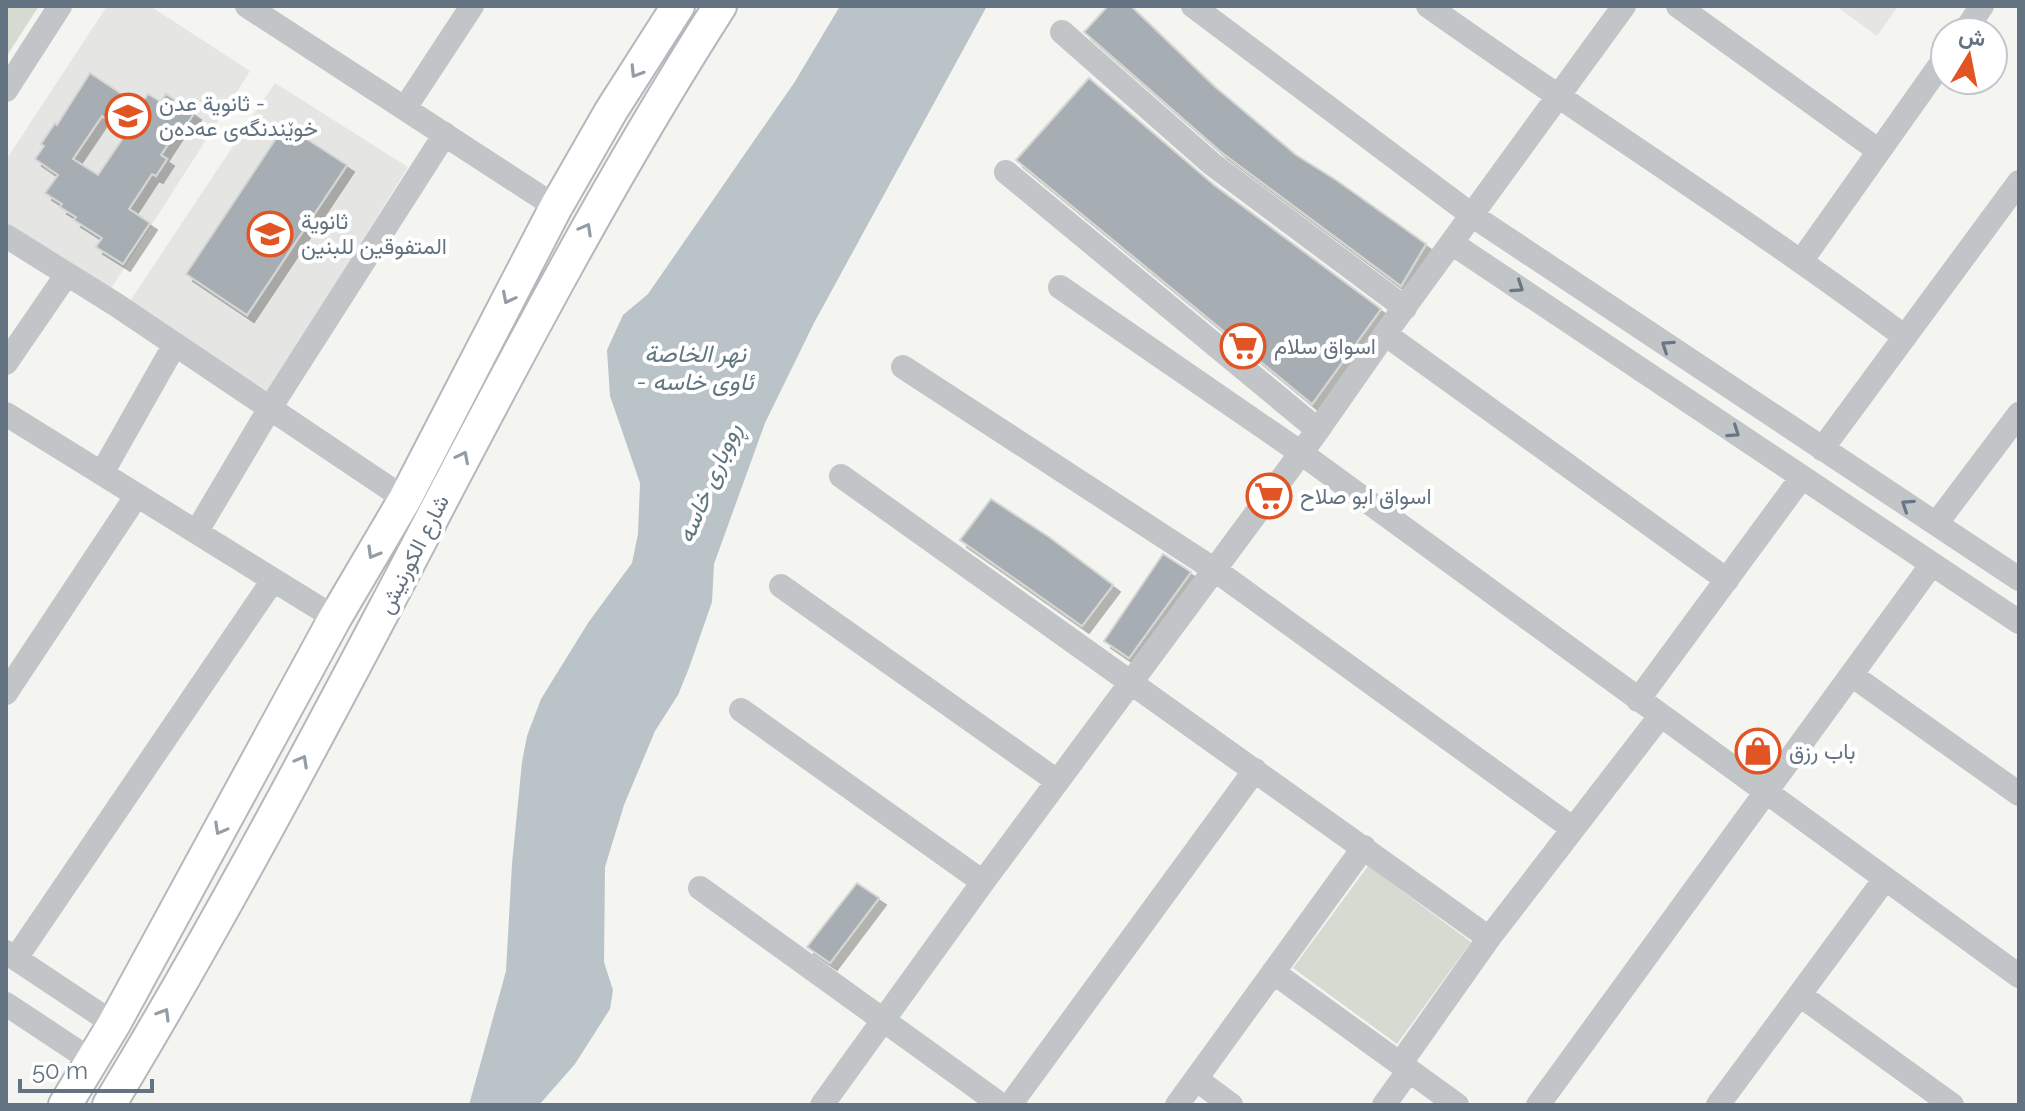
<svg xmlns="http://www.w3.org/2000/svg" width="2025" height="1111" font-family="Raleway,Vazirmatn,sans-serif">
<defs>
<filter id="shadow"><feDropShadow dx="7" dy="7" stdDeviation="0" flood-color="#0004"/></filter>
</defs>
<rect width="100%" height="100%" fill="#f4f4f0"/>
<!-- built -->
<path fill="#e5e6e4" d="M 107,6 L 150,6 L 250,71 L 110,290 L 6,224 L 6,160 Z
M 1836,6 L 1898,6 L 1877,36 Z
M 275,83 L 408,167 L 268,393 L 130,301 Z"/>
<!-- green -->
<path fill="#d5dbd1" d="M 6,6 L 39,6 L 6,57 Z
M 1368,866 L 1471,942 L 1397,1044 L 1293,968 Z"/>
<!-- water -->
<path fill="#b9c3c8" d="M 840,6 L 987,6 L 814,323 L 765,423 L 714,564 L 712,602 L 689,668 L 678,695 L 655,731 L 624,805 L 605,867 L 604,962 L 613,990 L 610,1009 L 575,1064 L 539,1105 L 469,1105 L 506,971 L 512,864 L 522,762 L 527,736 L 541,699 L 588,623 L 632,563 L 638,534 L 640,483 L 610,396 L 607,350 L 623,315 L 648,294 L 794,83 Z"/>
<!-- building -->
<path fill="#a6aeb3" stroke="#d5d5d3" stroke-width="2" fill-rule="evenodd" filter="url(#shadow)" d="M 1108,6 L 1131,6 L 1214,86 L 1296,155 L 1336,180 L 1426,244 L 1401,286 L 1221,152 L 1084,32 Z
M 90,73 L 140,106 L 148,94 L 161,102 L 166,94 L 194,113 L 184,129 L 180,126 L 161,155 L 167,159 L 156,176 L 152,174 L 129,209 L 150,223 L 123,264 L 96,247 L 102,238 L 74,220 L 76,217 L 60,207 L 62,204 L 45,193 L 58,175 L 35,159 L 44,146 L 41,144 L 55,123 L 57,125 ZM 102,116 L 127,132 L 98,175 L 73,159 Z
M 1089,78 L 1214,185 L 1381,309 L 1312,404 L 1016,160 Z
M 285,125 L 347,165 L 247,315 L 186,274 Z
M 991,499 L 1049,537 L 1113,585 L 1082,626 L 960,540 Z
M 1163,554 L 1191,572 L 1129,658 L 1104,641 Z
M 857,883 L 879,898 L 830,963 L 807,947 Z"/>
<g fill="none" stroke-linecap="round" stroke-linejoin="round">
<!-- major casing -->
<g stroke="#b4b8bc" stroke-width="36">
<path id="major" d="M 65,1105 L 114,1024 L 335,618 L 405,499 L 556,207 L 611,111 L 678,6
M 109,1105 C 207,943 297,775 385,608 C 492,404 596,200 720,6"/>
</g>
<!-- minor -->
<path stroke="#c1c5c8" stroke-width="24" d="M 247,6 L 556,207
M 1193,6 L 1473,216 L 2019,579
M 1428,6 C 1586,118 1750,221 1905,337
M 1678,6 L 1879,151
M 1062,32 L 1212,164 L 1405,308
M 1964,32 L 1982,6
M 6,90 L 60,6
M 405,108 L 472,6
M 1006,172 L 1318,430
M 6,236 L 115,304 L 405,499
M 1453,244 L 2019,622
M 1802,260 L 1945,58
M 1060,287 L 1301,453 L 2019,976
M 1385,334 L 1727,580
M 6,363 L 67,274
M 903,367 L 1215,570 L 1572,828
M 6,414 L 335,618
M 1822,449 L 2019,182
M 102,473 L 175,344
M 841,476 L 1489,938
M 1936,524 L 2019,414
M 197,531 L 270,408 L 445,134
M 781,586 L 1057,781
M 1853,676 L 2019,794
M 6,693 L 137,495
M 1638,700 L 1802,477
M 741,710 L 983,882
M 700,888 L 1001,1105
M 6,952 L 114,1024
M 16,958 L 273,580
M 1273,972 L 1457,1105
M 1800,995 L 1952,1105
M 6,1004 L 92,1061
M 1400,1064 L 1489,938 L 1661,715
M 1196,1079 L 1231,1105
M 822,1105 L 983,882 L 1318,430 L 1385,334 L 1624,6
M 1010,1105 L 1255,770
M 1177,1105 L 1364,847
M 1384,1105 L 1409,1070
M 1538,1105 L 1932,564
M 1718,1105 L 1885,879"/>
<!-- major -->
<use href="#major" stroke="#fff" stroke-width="32"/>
</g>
<!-- one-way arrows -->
<defs><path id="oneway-chevron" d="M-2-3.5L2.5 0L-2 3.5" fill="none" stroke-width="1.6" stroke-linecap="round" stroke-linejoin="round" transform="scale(2)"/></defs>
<g stroke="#929da7">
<use href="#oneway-chevron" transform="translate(636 72) rotate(122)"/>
<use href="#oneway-chevron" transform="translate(586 229) rotate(-61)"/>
<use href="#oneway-chevron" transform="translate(508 298) rotate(117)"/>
<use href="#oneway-chevron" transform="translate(463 457) rotate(-63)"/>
<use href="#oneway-chevron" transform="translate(373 553) rotate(120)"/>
<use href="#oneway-chevron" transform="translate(302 761) rotate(-61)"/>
<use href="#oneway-chevron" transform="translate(220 829) rotate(119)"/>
<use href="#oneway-chevron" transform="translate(164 1014) rotate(-59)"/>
</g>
<g stroke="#687785">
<use href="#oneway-chevron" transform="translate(1518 287) rotate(34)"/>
<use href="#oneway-chevron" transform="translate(1667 346) rotate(-146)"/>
<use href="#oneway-chevron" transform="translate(1734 432) rotate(34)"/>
<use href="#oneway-chevron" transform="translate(1907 505) rotate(-146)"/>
</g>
<!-- icons -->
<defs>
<g id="school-ring" transform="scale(2.3)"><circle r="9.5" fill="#fff" stroke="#e15424" stroke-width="1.5"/><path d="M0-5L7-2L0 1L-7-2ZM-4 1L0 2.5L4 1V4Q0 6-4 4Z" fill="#e15424"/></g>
<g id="supermarket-ring" transform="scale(2.3)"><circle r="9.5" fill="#fff" stroke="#e15424" stroke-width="1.5"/><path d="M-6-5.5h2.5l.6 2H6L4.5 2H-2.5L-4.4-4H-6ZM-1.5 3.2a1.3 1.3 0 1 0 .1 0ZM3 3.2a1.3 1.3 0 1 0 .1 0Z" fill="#e15424"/></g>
<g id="shop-ring" transform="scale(2.3)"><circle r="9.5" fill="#fff" stroke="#e15424" stroke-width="1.5"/><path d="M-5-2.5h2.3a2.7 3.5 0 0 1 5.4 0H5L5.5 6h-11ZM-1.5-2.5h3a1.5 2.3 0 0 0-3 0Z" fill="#e15424"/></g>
</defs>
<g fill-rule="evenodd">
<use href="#school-ring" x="128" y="116"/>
<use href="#school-ring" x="270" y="234"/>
<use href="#supermarket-ring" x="1243" y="346"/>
<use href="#supermarket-ring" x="1269" y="496"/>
<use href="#shop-ring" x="1758" y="751"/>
</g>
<g text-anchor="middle" stroke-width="8" stroke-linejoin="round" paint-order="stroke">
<!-- poi labels -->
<g font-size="22" fill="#637381" stroke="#fff" text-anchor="start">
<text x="159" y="111">ثانوية عدن -<tspan x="159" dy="25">خوێندنگەی عەدەن</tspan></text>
<text x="301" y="229">ثانوية<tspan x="301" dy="25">المتفوقين للبنين</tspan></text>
<text x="1274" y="354">اسواق سلام</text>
<text x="1300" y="504">اسواق ابو صلاح</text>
<text x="1789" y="759">باب رزق</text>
</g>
<!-- street labels -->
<g font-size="22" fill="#637381" stroke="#fff">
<text transform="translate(413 554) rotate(-63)" y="8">شارع الكورنيش</text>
</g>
<!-- water labels -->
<g font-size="24" font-style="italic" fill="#5f767f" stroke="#fff">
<text x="695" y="362">نهر الخاصة<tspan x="695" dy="28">- ئاوی خاسە</tspan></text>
<text transform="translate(709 483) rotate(-67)" y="8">ڕووباری خاسە</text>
</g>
</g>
<!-- border -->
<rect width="2025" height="1111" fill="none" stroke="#637381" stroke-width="16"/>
<!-- north arrow -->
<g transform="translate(1969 56) rotate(10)"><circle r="38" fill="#ffffff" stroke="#c1c7cd" stroke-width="2"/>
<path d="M0-6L14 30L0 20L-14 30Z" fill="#e15424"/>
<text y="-12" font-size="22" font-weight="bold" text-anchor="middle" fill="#637381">ش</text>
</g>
<!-- scale -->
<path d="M20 1079v12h132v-12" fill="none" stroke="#637381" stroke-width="4"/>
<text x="32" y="1079" font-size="24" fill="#637381" stroke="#ffffff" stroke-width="6" paint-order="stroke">50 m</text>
</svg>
